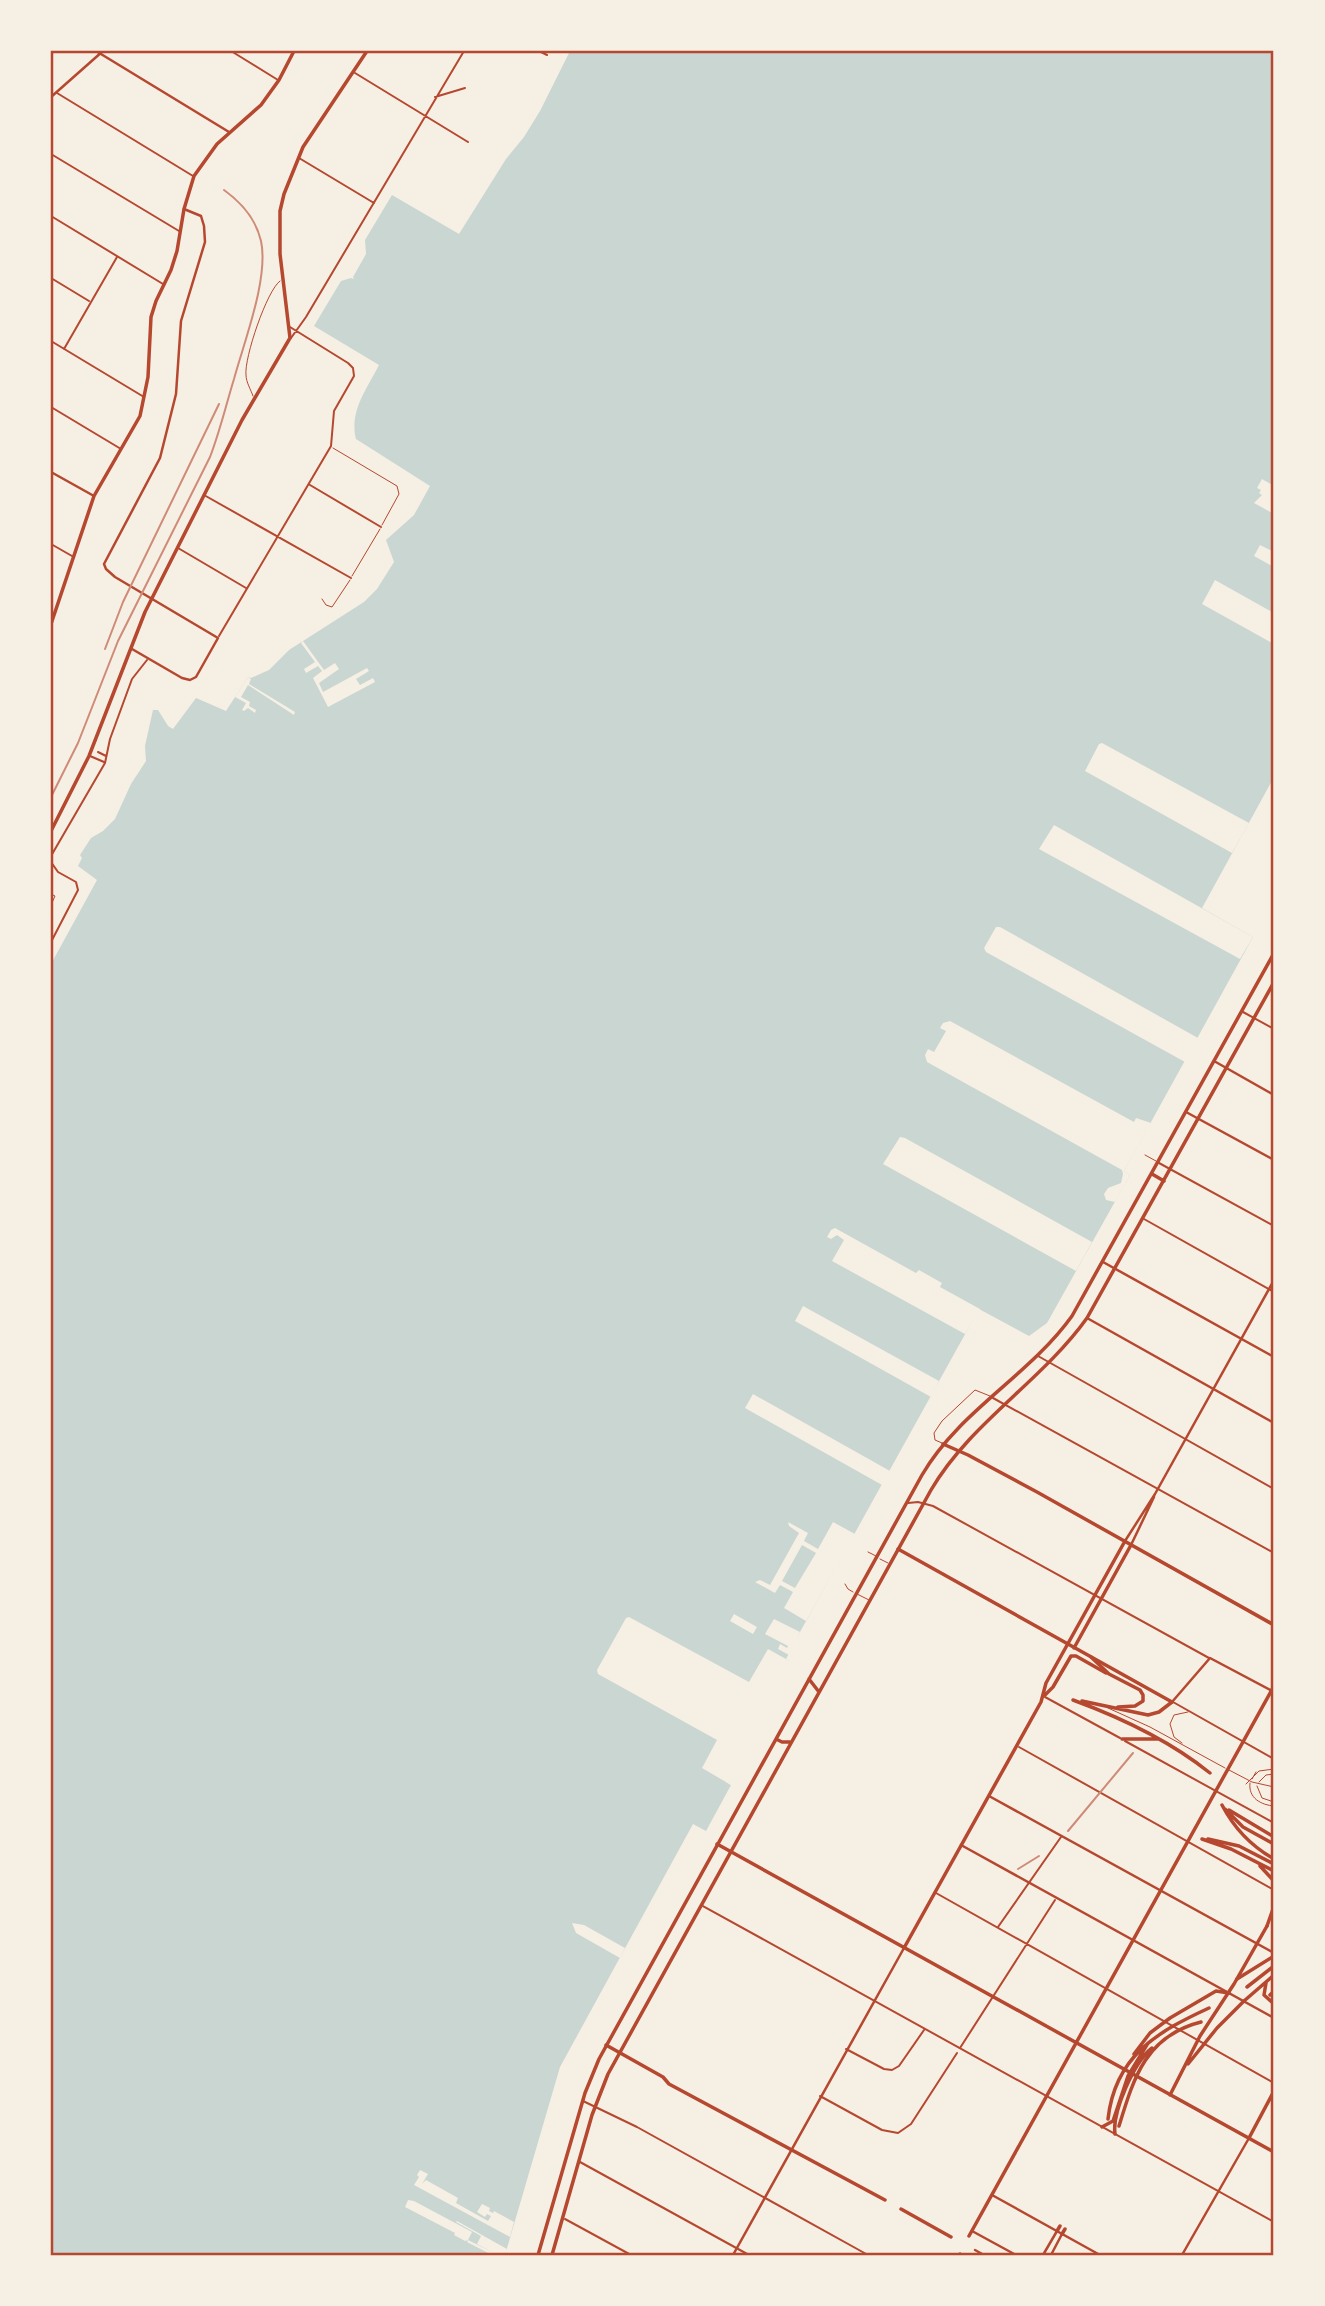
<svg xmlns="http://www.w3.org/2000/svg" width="1325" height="2306" font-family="'PT Serif',serif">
<rect width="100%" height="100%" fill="#f6efe4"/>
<!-- water -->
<path fill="#c9d6d2" d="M 570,51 L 1274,51 L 1274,777 L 1202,908 L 1253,937 L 1124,1171 L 1130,1175 L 1122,1189 L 1047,1323 L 1029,1336 L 979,1309 L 800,1632 L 786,1659 L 791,1662 L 726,1782 L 731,1785 L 706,1831 L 693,1824 L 560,2067 L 505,2255 L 51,2255 L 51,964 L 97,880 L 78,866 L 82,858 L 80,855 L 91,838 L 103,831 L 115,819 L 131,784 L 146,761 L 145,746 L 153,710 L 158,710 L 168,726 L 173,729 L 196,698 L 226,711 L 248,677 L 251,678 L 269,670 L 289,650 L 364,602 L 377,589 L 394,562 L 386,540 L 414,515 L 430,486 L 356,439 C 349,411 367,389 379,365 L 314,326 L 341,281 L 351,278 L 354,279 L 353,277 L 366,254 L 365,240 L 392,195 L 459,234 L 506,159 L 524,137 L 540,111 Z"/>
<!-- pier -->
<path fill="#f6efe4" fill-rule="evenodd" d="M 1262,479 L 1274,486 L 1274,514 L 1254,503 L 1262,495 L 1259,493 L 1261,490 L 1257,488 Z
M 1260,545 L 1274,552 L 1274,567 L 1254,556 Z
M 1215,580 L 1274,613 L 1274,644 L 1202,604 Z
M 303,641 L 324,670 L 335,663 L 339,669 L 319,683 L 323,692 L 367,668 L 369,671 L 356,679 L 360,685 L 373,678 L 375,682 L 328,707 L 313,678 L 322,671 L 318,666 L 306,673 L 304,669 L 315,662 L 301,643 Z
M 248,677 L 251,679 L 249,684 L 295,712 L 294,715 L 248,685 L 241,697 L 250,702 L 249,706 L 256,710 L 255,713 L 248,708 L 244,711 L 242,710 L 246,703 L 235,697 Z
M 1102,743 L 1249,823 L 1232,853 L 1085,771 L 1099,744 Z
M 1054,825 L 1253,937 L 1240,959 L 1039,849 Z
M 996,927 L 1000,927 L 1198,1038 L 1185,1062 L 986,952 L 984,948 Z
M 950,1021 L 1134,1122 L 1136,1118 L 1151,1123 L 1124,1171 L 1130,1175 L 1115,1202 L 1106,1200 L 1104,1194 L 1108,1188 L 1121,1183 L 1123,1174 L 1122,1170 L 927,1062 L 925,1055 L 928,1049 L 934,1052 L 946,1031 L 940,1028 L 943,1023 Z
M 900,1137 L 905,1138 L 1092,1242 L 1076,1271 L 883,1164 Z
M 835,1228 L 916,1273 L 919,1270 L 942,1283 L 940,1287 L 980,1309 L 965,1334 L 832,1261 L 844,1240 L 837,1235 L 831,1239 L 827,1237 L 831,1230 Z
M 803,1306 L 939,1381 L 931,1397 L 795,1321 Z
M 753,1394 L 890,1471 L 882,1485 L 745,1408 Z
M 788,1522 L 808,1533 L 804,1541 L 818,1549 L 833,1522 L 855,1534 L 806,1621 L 784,1608 L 793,1592 L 780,1585 L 775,1593 L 755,1582 L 760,1580 L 770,1585 L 799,1533 L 789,1526 ZM 802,1545 L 816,1553 L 795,1588 L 782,1581 Z
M 734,1614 L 757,1627 L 753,1634 L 730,1621 Z
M 629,1617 L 749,1682 L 768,1649 L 795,1664 L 730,1780 L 734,1782 L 731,1785 L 702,1768 L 717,1740 L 598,1674 L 597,1670 L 626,1618 Z
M 774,1619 L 800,1632 L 789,1655 L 778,1649 L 780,1644 L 787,1648 L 788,1646 L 765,1634 Z
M 572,1923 L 584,1925 L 625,1948 L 620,1958 L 576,1933 Z
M 420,2170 L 428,2174 L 422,2184 L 426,2180 L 458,2198 L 456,2203 L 488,2221 L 491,2216 L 487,2214 L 485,2217 L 477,2212 L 482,2204 L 490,2208 L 489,2211 L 493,2213 L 494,2211 L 514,2222 L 510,2237 L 414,2185 L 419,2177 L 417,2175 Z
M 408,2200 L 414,2201 L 472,2232 L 468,2240 L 465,2241 L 454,2235 L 455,2233 L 405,2207 Z
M 457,2221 L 507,2249 L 505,2255 L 492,2255 L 467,2242 L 468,2240 L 496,2254 L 477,2244 L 481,2236 L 456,2222 Z"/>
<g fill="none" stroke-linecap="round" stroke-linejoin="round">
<!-- service -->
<path stroke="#b5482f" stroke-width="1" d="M 253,396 C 251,390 246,382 246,375 C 244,358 267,290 280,281
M 333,448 L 397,486 L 399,494 L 382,525
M 352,576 L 380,529
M 322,599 L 326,605 L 332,607 L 350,580
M 51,894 L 55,896 L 51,905
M 1145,1155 L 1156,1161
M 942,1443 L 935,1440 L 934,1433 L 942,1421 L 975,1390 L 990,1396
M 868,1552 L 876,1556
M 880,1559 L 888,1563
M 845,1584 L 848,1589 L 853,1592
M 857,1594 L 869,1600
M 1108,1708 L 1150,1727 L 1225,1768
M 1182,1743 L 1174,1737 L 1170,1724 L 1174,1715 L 1188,1712
M 1229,1770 L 1252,1782 L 1274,1787
M 1252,1779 L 1256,1772
M 1259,1782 L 1266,1775 L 1274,1774
M 1250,1783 C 1248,1798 1261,1805 1274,1806
M 1246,1784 L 1259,1771 L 1274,1769
M 1257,1786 L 1262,1798 L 1274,1802"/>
<!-- minor -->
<path stroke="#b5482f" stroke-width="2" d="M 231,51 L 278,80
M 539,51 L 547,55
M 355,73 L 468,142
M 57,93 L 193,176
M 435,97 L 465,88
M 51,154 L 179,231
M 299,158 L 374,203
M 51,216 L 163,284
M 51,278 L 89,301
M 291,338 L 306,317 L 464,51
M 51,341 L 144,397
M 64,349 L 117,257
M 51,407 L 121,449
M 310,485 L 381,527
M 204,495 L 351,578
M 51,544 L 72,556
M 178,548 L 246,588
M 219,636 L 331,446 L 334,411 L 354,376 L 353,368 L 348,363 L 290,327
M 98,752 L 106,756
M 90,756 L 104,762
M 51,856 L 105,763 L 110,739 L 132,679 L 147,660
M 51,862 L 58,872 L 76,882 L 78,890 L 51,942
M 1243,1012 L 1274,1029
M 1159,1163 L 1274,1226
M 1144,1219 L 1274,1292
M 1038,1356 L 1274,1489
M 993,1398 L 1274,1553
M 908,1503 L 918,1502 L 933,1506 L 1209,1658
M 1045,1697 L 1120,1738
M 1173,1702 L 1274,1759
M 1125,1741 L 1274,1823
M 1019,1747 L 1274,1890
M 936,1893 L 1274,2083
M 703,1906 L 1274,2222
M 998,1927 L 1061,1837
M 960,2048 L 1055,1900
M 846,2049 L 884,2069 L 892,2070 L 899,2066 L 924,2030
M 820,2096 L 882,2130 L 898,2133 L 911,2124 L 957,2053
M 583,2101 L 637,2127 L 868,2255
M 580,2162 L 749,2255
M 565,2219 L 631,2255"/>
<!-- tertiary -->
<path stroke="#b5482f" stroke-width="2.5" d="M 96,51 L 229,132
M 51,472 L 94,496
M 132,649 L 182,678 L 190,680 L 196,677 L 218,638 L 115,577 L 106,569 L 104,564 L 160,458 L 176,394 L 181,321 L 205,242 L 204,226 L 201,216 L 184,209
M 992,2195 L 1100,2255"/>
<!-- secondary -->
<path stroke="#b5482f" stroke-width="2.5" d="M 51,97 L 103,51
M 1214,1061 L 1274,1095
M 1186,1112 L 1274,1160
M 1103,1262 L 1274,1357
M 1087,1318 L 1274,1423
M 1125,1541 L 1155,1494 L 1274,1280
M 1131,1545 L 1154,1497
M 1172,1702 L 1210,1658 L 1274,1692
M 989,1796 L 1274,1953
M 961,1845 L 1274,2018
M 972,2231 L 1016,2255
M 975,2250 L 984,2255
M 733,2255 L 904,1948
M 1043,2255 L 1057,2231
M 1051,2255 L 1062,2234
M 1182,2255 L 1249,2138"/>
<!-- primary -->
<path stroke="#b5482f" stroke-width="3.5" d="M 51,624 L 94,496 L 140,416 L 148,377 L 151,317 L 156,301 L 171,270 L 177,251 L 184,209 L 194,176 L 217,144 L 261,105 L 279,80 L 294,51
M 51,831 L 89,756 L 145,612 L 242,420 L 290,338 L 280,254 L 280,211 L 284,194 L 303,147 L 367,51
M 943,1444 L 968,1455 L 1037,1492 L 1274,1625
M 898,1549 L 1172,1702
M 1074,1648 L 1131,1545
M 1045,1695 L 1053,1687 L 1071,1656 L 1076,1656 L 1106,1673
M 717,1844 L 1274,2152
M 904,1948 L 1041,1702 L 1046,1683 L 1125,1541
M 606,2045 L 663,2077 L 669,2084 L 885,2200
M 1188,2064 L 1217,2028 L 1244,2001
M 1170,2095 L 1200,2036 L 1234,1984 L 1267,1926
M 1249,2138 L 1274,2091
M 901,2209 L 951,2237
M 969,2236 L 1274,1686
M 959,2255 L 960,2254"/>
<!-- trunk -->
<path stroke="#b5482f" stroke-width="3.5" d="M 1152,1174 L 1164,1181
M 809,1679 L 819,1692
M 776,1739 L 782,1742 L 790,1742
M 538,2255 L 585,2093 L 599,2059 L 922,1475 C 959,1411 1029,1376 1072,1316 L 1274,953
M 552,2255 L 592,2115 L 608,2074 L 931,1490 C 970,1423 1042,1381 1087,1318 L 1274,982"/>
<!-- motorway -->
<path stroke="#b5482f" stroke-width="3.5" d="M 1091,1657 L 1109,1674 L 1140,1690 L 1143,1695 L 1143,1701 L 1135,1706 L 1118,1707
M 1073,1700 C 1122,1718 1169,1740 1210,1773
M 1082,1701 L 1148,1715 L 1159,1712 L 1172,1702
M 1122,1739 L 1159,1739
M 1222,1805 C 1234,1828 1251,1846 1274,1859
M 1225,1809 L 1243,1827 L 1274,1844
M 1229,1810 L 1274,1837
M 1202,1839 L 1231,1849 L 1274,1871
M 1208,1839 L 1239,1846 L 1274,1864
M 1260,1866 L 1274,1881
M 1267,1926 L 1274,1906
M 1237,1979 L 1274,1956
M 1266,1983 L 1264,1995 L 1274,2004
M 1247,1987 L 1274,1966
M 1270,1995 L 1274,1991
M 1244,2001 L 1274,1975
M 1134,2054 L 1150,2033 L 1170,2018 L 1216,1991 L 1229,1993
M 1108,2119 C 1115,2056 1157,2032 1209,2008
M 1119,2126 C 1134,2077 1146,2036 1201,2022
M 1102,2127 L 1113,2121 L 1128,2076 L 1148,2043
M 1115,2134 C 1112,2112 1134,2062 1152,2048
M 1057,2231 L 1060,2226
M 1062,2234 L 1065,2229"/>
<!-- tram -->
<path stroke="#cf8b77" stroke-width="2" d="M 105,649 L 123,602 L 219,404
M 51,797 L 78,743 L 118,641 L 210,457 C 220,431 226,405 234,379 C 244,342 269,278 261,241 C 256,219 242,203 224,190"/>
<!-- rail -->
<path stroke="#cf8b77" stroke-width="2" d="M 1068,1831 L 1133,1753
M 1018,1869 L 1039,1856"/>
</g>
<!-- border -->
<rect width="1325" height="2306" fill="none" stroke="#f6efe4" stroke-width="105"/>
<rect x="52" y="52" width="1220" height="2202" fill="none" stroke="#b5482f" stroke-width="2.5"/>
</svg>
